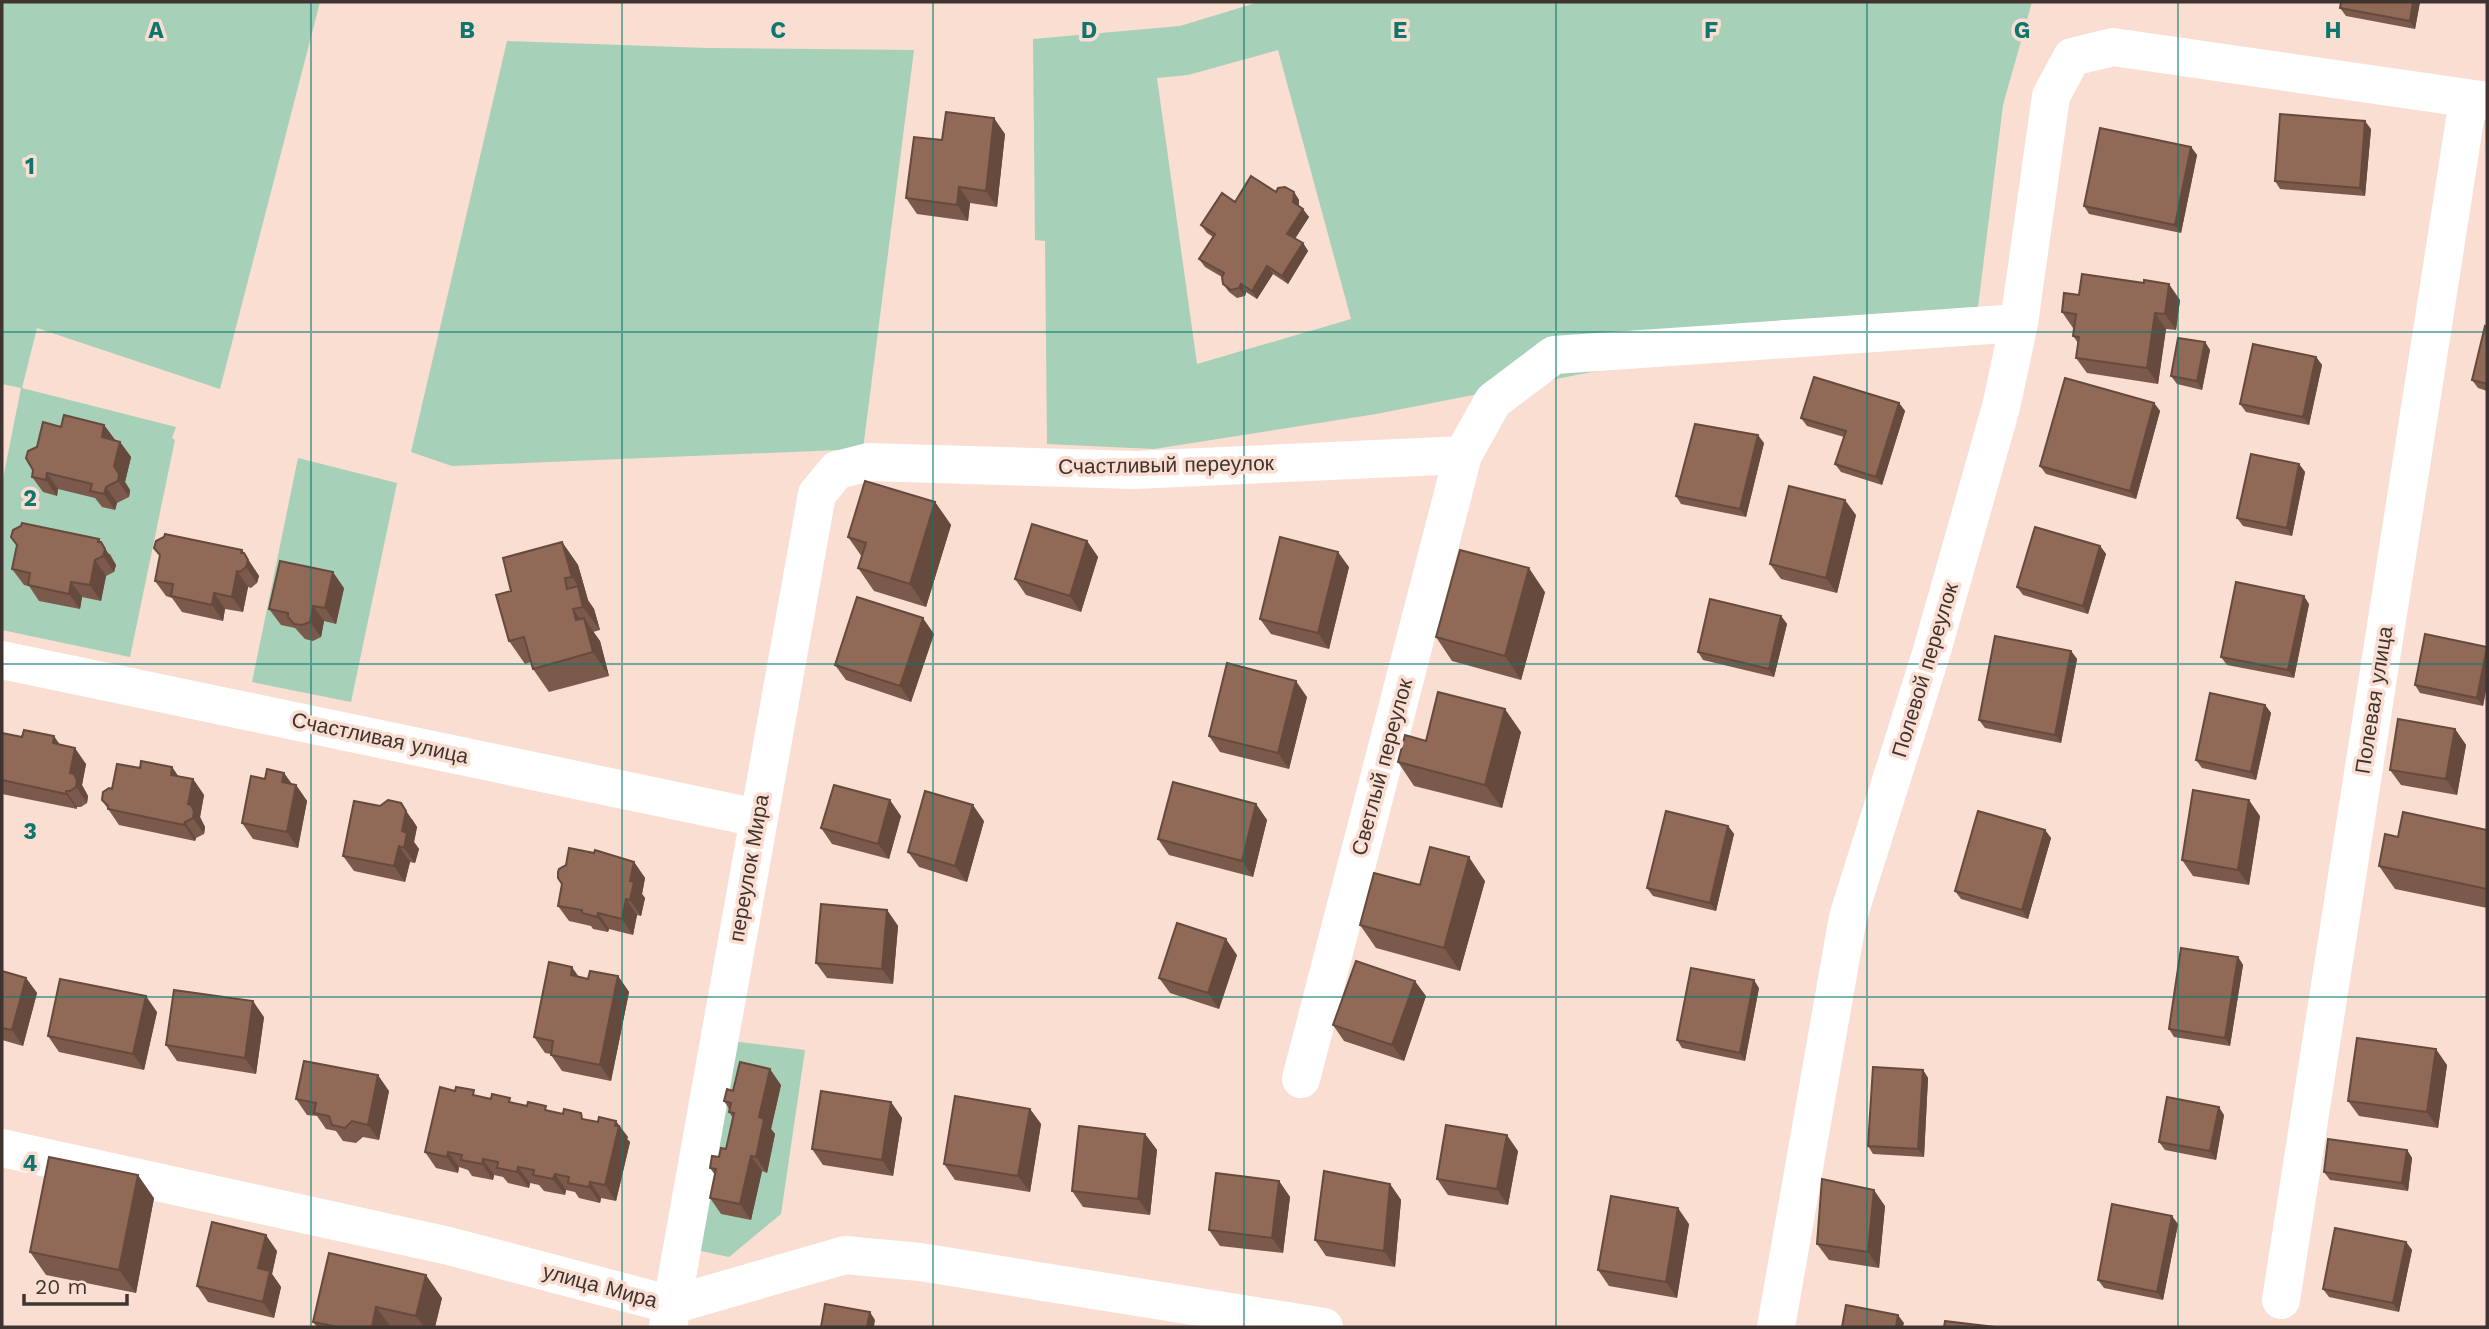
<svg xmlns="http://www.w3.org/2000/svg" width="2489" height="1329" font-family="'Work Sans',sans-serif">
<rect width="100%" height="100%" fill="#f9ded1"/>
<!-- green -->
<path fill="#a6d0b8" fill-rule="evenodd" d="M 2,2 L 320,2 L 220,389 L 37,328 L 22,388 L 176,427 L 172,438 L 175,440 L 130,657 L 2,630 L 2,484 L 21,388 L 2,384 Z
M 1259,2 L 2032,2 L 2003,105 L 1978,307 L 1689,353 L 1376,414 L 1154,449 L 1047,444 L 1045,241 L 1035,240 L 1033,39 L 1180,26 ZM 1278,50 L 1351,319 L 1197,364 L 1157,78 L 1188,75 Z
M 507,41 L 707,48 L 914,50 L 863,449 L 452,466 L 411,452 Z
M 298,458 L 397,483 L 351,702 L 252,682 Z
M 732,1041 L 805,1050 L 781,1214 L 729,1257 L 687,1248 Z"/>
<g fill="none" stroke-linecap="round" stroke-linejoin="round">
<!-- minor -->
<path stroke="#fff" stroke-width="38" d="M 2,660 L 758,818
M 1301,1079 L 1463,455 L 1493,401 L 1554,355 L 2019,323
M 2,1148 L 449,1246 L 672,1305 L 845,1255 L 920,1262 L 1324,1327
M 2281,1300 L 2468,100
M 668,1327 L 817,494 L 837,470 L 869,462 L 1135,470 L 1463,455
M 1776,1327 L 1848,917 L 1931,654 L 2001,407 L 2019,323 L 2051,96 L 2072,57 L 2113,47 L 2487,101"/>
</g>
<!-- wall -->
<path fill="#7c5a4b" d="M 2420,2 L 2415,29 L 2346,16 L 2340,8 Z
M 2371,129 L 2365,196 L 2280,189 L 2275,181 Z
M 1005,134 L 997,207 L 970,203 L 968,221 L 917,214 L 906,198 L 942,140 Z
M 2191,147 L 2197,155 L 2181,233 L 2089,214 L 2084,206 Z
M 1276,192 L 1294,192 L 1299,200 L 1299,206 L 1309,217 L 1295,238 L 1303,243 L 1308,251 L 1288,284 L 1273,274 L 1257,299 L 1246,292 L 1245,296 L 1237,298 L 1229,292 L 1223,284 L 1222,277 L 1205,267 L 1199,259 L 1213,237 L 1207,233 L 1201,225 L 1235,202 Z
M 2079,295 L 2180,300 L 2176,330 L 2166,329 L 2158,384 L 2087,373 L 2076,358 L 2078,343 L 2073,336 L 2074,328 L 2073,328 L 2062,312 Z
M 2487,327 L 2487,391 L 2478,388 L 2472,380 Z
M 2205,342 L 2210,350 L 2202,390 L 2177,384 L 2171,376 Z
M 2316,357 L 2322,365 L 2309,425 L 2246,412 L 2240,404 Z
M 1899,403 L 1905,411 L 1882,485 L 1841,472 L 1835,464 L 1844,437 L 1807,426 L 1801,418 Z
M 2154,403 L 2160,411 L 2136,499 L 2046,474 L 2040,466 Z
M 104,425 L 115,440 L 120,442 L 131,457 L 125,482 L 130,490 L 129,497 L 117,503 L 115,510 L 102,507 L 95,498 L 58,489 L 57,496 L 43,492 L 32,477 L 61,427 Z
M 1764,443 L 1746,517 L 1681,504 L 1676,496 Z
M 2299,464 L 2305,472 L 2292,536 L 2243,526 L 2237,518 Z
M 935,502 L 951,525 L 926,607 L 874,591 L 858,568 L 862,557 L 848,537 Z
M 1856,515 L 1837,593 L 1781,579 L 1770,564 Z
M 11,537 L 110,554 L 116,565 L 114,572 L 106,576 L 101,601 L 82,597 L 80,609 L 39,601 L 29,586 L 24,585 L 12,569 L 17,546 Z
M 1087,541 L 1098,557 L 1081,612 L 1026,595 L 1015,579 Z
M 562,542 L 578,565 L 588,600 L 594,609 L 600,630 L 593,632 L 600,641 L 609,676 L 549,692 L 533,669 L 531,662 L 525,664 L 509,641 L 511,591 Z
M 2100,546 L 2106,554 L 2088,614 L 2023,595 L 2017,587 Z
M 154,548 L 242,550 L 259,576 L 257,583 L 251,588 L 248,587 L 243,612 L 225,609 L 223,621 L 182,612 L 172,598 L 166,596 L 155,581 L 160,556 Z
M 1349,567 L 1329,649 L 1271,634 L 1260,619 Z
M 344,588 L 336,624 L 324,621 L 321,637 L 313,641 L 305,639 L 295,628 L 281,625 L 269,609 Z
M 1545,592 L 1521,680 L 1452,661 L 1436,637 Z
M 2309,604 L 2294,678 L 2227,665 L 2221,657 Z
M 1781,616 L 1787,624 L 1774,677 L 1703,660 L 1698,652 Z
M 934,634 L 911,702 L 846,680 L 835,665 Z
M 2487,647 L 2487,685 L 2483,706 L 2420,693 L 2415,685 Z
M 2071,651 L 2077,659 L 2061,743 L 1985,728 L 1979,720 Z
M 1307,697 L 1289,769 L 1220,752 L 1209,736 Z
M 2265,705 L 2271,713 L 2256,780 L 2202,768 L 2196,760 Z
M 2455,729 L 2466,745 L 2457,795 L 2401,785 L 2390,770 Z
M 1521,732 L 1502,808 L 1414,786 L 1398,762 L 1426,741 Z
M 2,733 L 60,745 L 86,764 L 82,785 L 88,796 L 87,803 L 81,807 L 77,807 L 77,809 L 2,794 Z
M 172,767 L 178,776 L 193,779 L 204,795 L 200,817 L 205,827 L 204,834 L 196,838 L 195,841 L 119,825 L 102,800 L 112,789 L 140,768 Z
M 284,773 L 292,784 L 296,785 L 307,801 L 298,848 L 253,839 L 242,823 L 265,779 Z
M 1256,804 L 1267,820 L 1253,877 L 1169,855 L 1158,839 Z
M 901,816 L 889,859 L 832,844 L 821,828 Z
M 2260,816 L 2249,885 L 2193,876 L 2182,860 Z
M 412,819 L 417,827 L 414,842 L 419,849 L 415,863 L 410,862 L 405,882 L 354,871 L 343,856 Z
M 984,821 L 967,882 L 919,867 L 908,852 Z
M 1728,826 L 1734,834 L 1716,911 L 1653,896 L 1647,888 Z
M 2045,830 L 2051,838 L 2028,919 L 1961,899 L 1955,891 Z
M 2487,830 L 2487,908 L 2395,889 L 2379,866 L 2398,837 Z
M 634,862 L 645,878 L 642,894 L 645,898 L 641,916 L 637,915 L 633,935 L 609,929 L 608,932 L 593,929 L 591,926 L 569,921 L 558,906 L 562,884 Z
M 1485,881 L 1460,971 L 1376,948 L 1360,925 L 1420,885 Z
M 887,910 L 898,926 L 893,984 L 827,978 L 816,963 Z
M 1237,955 L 1219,1009 L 1170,993 L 1159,978 Z
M 2238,957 L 2243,965 L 2230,1046 L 2174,1037 L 2169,1029 Z
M 2,971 L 26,978 L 37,993 L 23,1046 L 2,1040 Z
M 579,976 L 588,979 L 618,976 L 629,992 L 611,1081 L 562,1071 L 551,1055 L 551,1054 L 545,1053 L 534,1037 Z
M 1759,988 L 1745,1061 L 1682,1048 L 1677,1040 Z
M 1426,996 L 1404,1061 L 1344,1041 L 1333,1025 Z
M 157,1012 L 144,1070 L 59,1052 L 48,1036 Z
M 264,1017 L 256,1074 L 177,1061 L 166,1045 Z
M 2447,1065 L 2438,1128 L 2359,1116 L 2348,1101 Z
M 1923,1070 L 1928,1078 L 1924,1157 L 1873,1154 L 1868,1146 Z
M 781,1085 L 771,1129 L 775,1134 L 767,1173 L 762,1171 L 751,1220 L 721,1214 L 710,1198 L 715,1175 L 710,1168 L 726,1149 L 733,1118 L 729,1112 L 729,1109 L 724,1101 L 733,1091 Z
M 389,1091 L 379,1140 L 363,1137 L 356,1143 L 343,1141 L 336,1131 L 326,1129 L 317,1116 L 307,1115 L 296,1099 Z
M 478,1096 L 585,1119 L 628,1137 L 627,1139 L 630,1142 L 616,1201 L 601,1198 L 600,1203 L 579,1198 L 575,1192 L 566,1190 L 565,1195 L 544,1191 L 539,1185 L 530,1183 L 529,1188 L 508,1183 L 503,1177 L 494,1175 L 493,1180 L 472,1176 L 468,1170 L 459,1167 L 458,1173 L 436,1168 L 425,1152 Z
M 891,1102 L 902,1118 L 893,1176 L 823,1165 L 812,1149 Z
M 1030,1109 L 1041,1124 L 1030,1192 L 955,1180 L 944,1164 Z
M 2224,1115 L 2216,1160 L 2165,1150 L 2159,1142 Z
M 1145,1134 L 1157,1150 L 1150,1215 L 1083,1207 L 1072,1191 Z
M 2407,1150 L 2412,1158 L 2408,1191 L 2330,1180 L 2324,1172 Z
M 1518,1151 L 1508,1205 L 1448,1195 L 1437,1179 Z
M 1279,1181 L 1290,1197 L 1283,1253 L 1220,1246 L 1209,1230 Z
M 1390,1184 L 1401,1200 L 1395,1267 L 1326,1256 L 1315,1240 Z
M 154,1198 L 136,1293 L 46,1275 L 30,1252 Z
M 1885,1206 L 1879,1268 L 1829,1260 L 1817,1244 Z
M 1689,1224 L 1677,1298 L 1609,1286 L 1598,1270 Z
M 2178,1224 L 2163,1300 L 2104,1288 L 2098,1280 Z
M 2406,1242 L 2412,1250 L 2399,1312 L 2329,1297 L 2323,1289 Z
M 277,1251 L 272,1274 L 281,1287 L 274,1318 L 208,1302 L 197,1286 Z
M 329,1253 L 442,1298 L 435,1327 L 317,1327 L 313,1322 Z"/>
<!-- shaded-wall -->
<path fill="#654a3d" d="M 2413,2 L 2420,2 L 2415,29 L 2410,21 Z
M 994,118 L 1005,134 L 997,207 L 986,191 Z
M 2365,121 L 2371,129 L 2365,196 L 2360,188 Z
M 2191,147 L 2197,155 L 2181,233 L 2175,225 Z
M 959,187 L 970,203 L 968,221 L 957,205 Z
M 1294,192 L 1299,200 L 1298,210 L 1293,202 Z
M 1303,209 L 1309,217 L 1293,242 L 1287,234 Z
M 1303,243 L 1308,251 L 1288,284 L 1282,276 Z
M 1267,266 L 1273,274 L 1257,299 L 1252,291 Z
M 1241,284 L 1246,292 L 1245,296 L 1239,288 Z
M 2169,284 L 2180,300 L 2176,330 L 2165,314 Z
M 2155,313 L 2166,329 L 2158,384 L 2147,368 Z
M 2205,342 L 2210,350 L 2202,390 L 2197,381 Z
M 2316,357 L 2322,365 L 2309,425 L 2303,417 Z
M 1899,403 L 1905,411 L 1882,485 L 1876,477 Z
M 2154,403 L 2160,411 L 2136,499 L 2130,491 Z
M 104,425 L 116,441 L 102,437 Z
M 1758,435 L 1764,443 L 1746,517 L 1740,509 Z
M 120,442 L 131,457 L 125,482 L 130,490 L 129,497 L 118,481 L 114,466 Z
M 2299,464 L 2305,472 L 2292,536 L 2287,528 Z
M 47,473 L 58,489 L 57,496 L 46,480 Z
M 106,487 L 117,503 L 115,510 L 104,494 Z
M 1845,500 L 1856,515 L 1837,593 L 1826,578 Z
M 935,502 L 951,525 L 926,607 L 910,584 Z
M 99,539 L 116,565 L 114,572 L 103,556 L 98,542 Z
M 1087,541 L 1098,557 L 1081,612 L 1070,596 Z
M 562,542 L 578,565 L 588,600 L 572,577 Z
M 2100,546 L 2106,554 L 2088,614 L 2083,606 Z
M 242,550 L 259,576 L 257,583 L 246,567 L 241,553 Z
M 1338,552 L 1349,567 L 1329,649 L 1318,633 Z
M 95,560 L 106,576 L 101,601 L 90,585 Z
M 1529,568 L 1545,592 L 1521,680 L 1505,656 Z
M 237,571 L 248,587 L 243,612 L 232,597 Z
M 333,572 L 344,588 L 336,624 L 325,608 Z
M 71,582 L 82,597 L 80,609 L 69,594 Z
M 578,586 L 594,609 L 600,630 L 583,607 Z
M 214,593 L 225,609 L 223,621 L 212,605 Z
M 2304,596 L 2309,604 L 2294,678 L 2288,670 Z
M 313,606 L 324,621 L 321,637 L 310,622 Z
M 573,609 L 586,627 L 584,618 L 600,641 L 609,676 L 593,652 L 576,620 Z
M 1781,616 L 1787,624 L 1774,677 L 1769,669 Z
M 923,618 L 934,634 L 911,702 L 900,686 Z
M 2487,649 L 2487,685 L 2483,706 L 2477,698 Z
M 2071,651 L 2077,659 L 2061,743 L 2055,735 Z
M 1296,681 L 1307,697 L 1289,769 L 1278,753 Z
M 2265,705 L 2271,713 L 2256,780 L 2251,772 Z
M 1505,709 L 1521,732 L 1502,808 L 1485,785 Z
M 2455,729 L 2466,745 L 2457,795 L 2446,779 Z
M 54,736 L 65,752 L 53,743 Z
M 75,748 L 86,764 L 82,785 L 88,796 L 87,803 L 76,787 L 70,773 Z
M 172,767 L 183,783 L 171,775 Z
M 284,773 L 295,789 L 282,782 Z
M 193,779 L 204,795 L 200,817 L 205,827 L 204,834 L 193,818 L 188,804 Z
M 296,785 L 307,801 L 298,848 L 287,832 Z
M 66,791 L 77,807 L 77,809 L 66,794 Z
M 890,800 L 901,816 L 889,859 L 878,844 Z
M 2249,800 L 2260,816 L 2249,885 L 2238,870 Z
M 401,803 L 417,827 L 414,842 L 419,849 L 415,863 L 404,848 L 402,831 Z
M 1256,804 L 1267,820 L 1253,877 L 1242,861 Z
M 973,805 L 984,821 L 967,882 L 955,866 Z
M 185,822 L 196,838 L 195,841 L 184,825 Z
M 1728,826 L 1734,834 L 1716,911 L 1710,903 Z
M 2045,830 L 2051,838 L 2028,919 L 2022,910 Z
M 399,846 L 410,862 L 405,882 L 394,866 Z
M 1469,857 L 1485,881 L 1460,971 L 1444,948 Z
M 634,862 L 645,878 L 642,894 L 645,898 L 641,916 L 630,900 L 630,881 Z
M 626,899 L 637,915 L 633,935 L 622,919 Z
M 887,910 L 898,926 L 893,984 L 882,969 Z
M 598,913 L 609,929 L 608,932 L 597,917 Z
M 1226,939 L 1237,955 L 1219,1009 L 1208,993 Z
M 2238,957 L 2243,965 L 2230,1046 L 2225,1038 Z
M 572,967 L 583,983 L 571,975 Z
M 618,976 L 629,992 L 611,1081 L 600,1065 Z
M 26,978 L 37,993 L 23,1046 L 12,1030 Z
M 1754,980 L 1759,988 L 1745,1061 L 1740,1053 Z
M 1415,981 L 1426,996 L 1404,1061 L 1392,1045 Z
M 146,996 L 157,1012 L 144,1070 L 133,1054 Z
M 253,1001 L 264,1017 L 256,1074 L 245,1058 Z
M 2436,1049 L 2447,1065 L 2438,1128 L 2427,1112 Z
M 770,1069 L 781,1085 L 771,1129 L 775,1134 L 767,1173 L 756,1157 L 759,1117 Z
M 1923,1070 L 1928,1078 L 1924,1157 L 1918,1149 Z
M 378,1075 L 389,1091 L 379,1140 L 368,1125 Z
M 891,1102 L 902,1118 L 893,1176 L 882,1160 Z
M 2219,1107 L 2224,1115 L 2216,1160 L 2210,1151 Z
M 1030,1109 L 1041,1124 L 1030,1192 L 1018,1176 Z
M 616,1121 L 628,1137 L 627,1139 L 630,1142 L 616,1201 L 605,1185 Z
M 1145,1134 L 1157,1150 L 1150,1215 L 1138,1199 Z
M 1507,1135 L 1518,1151 L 1508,1205 L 1497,1189 Z
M 2407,1150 L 2412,1158 L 2408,1191 L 2402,1183 Z
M 448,1152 L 459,1167 L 458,1173 L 447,1157 Z
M 751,1156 L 762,1171 L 751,1220 L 740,1204 Z
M 483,1159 L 494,1175 L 493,1180 L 482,1164 Z
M 518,1167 L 530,1183 L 529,1188 L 517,1172 Z
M 555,1174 L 566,1190 L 565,1195 L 553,1179 Z
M 138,1175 L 154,1198 L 136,1293 L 119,1270 Z
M 1279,1181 L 1290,1197 L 1283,1253 L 1272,1238 Z
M 590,1182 L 601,1198 L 600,1203 L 589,1187 Z
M 1390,1184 L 1401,1200 L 1395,1267 L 1384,1251 Z
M 1874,1190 L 1885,1206 L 1879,1268 L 1868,1252 Z
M 1678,1208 L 1689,1224 L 1677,1298 L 1666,1282 Z
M 2172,1216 L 2178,1224 L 2163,1300 L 2157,1292 Z
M 266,1235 L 277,1251 L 272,1274 L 281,1287 L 274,1318 L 263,1302 L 258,1268 Z
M 2406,1242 L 2412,1250 L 2399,1312 L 2393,1303 Z
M 426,1275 L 442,1298 L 435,1327 L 424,1327 L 416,1316 Z
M 376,1307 L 391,1327 L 372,1327 Z
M 870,1312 L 875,1320 L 874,1327 L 867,1327 Z
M 1898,1315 L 1904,1323 L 1903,1327 L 1896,1327 Z"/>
<!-- building -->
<path fill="#906957" stroke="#654a3d" stroke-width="2" d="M 2341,2 L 2413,2 L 2410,21 L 2340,8 Z
M 946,112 L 994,118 L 986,191 L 959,187 L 957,205 L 906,198 L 914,137 L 942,140 Z
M 2280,114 L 2365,121 L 2360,188 L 2275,181 Z
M 2100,128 L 2191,147 L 2175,225 L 2084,206 Z
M 1251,176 L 1276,192 L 1278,188 L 1285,187 L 1294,192 L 1293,202 L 1303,209 L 1287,234 L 1303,243 L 1282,276 L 1267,266 L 1252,291 L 1241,284 L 1239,288 L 1231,290 L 1223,284 L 1222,277 L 1224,273 L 1199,259 L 1215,234 L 1201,225 L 1222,193 L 1235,202 Z
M 2082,274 L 2144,283 L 2144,280 L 2169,284 L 2165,314 L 2155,313 L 2147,368 L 2076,358 L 2079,337 L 2073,336 L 2076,314 L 2062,312 L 2064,293 L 2079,295 Z
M 2485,326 L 2487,327 L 2487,384 L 2472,380 Z
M 2178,338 L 2205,342 L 2197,381 L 2171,376 Z
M 2253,344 L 2316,357 L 2303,417 L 2240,404 Z
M 1814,377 L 1899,403 L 1876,477 L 1835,464 L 1846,431 L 1801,418 Z
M 2065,378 L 2154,403 L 2130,491 L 2040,466 Z
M 64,415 L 104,425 L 102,437 L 120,442 L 114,466 L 119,474 L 118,481 L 106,487 L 104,494 L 90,491 L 92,484 L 47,473 L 46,480 L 32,477 L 33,470 L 26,458 L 28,451 L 37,447 L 43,422 L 61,427 Z
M 1695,424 L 1758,435 L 1740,509 L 1676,496 Z
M 2251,454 L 2299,464 L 2287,528 L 2237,518 Z
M 865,481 L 935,502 L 910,584 L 858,568 L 866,543 L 848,537 Z
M 1789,486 L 1845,500 L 1826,578 L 1770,564 Z
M 22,523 L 99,539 L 98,542 L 101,542 L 105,549 L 103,556 L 95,560 L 90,585 L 71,582 L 69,594 L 28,585 L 30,573 L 12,569 L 17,545 L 11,537 L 13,530 L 21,526 Z
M 1032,524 L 1087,541 L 1070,596 L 1015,579 Z
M 2035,527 L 2100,546 L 2083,606 L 2017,587 Z
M 165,534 L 242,550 L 241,553 L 244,553 L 248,560 L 246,567 L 240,572 L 237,571 L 232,597 L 214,593 L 212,605 L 171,596 L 173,584 L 155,581 L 160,555 L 154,548 L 156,541 L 164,537 Z
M 1280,537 L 1338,552 L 1318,633 L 1260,619 Z
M 562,542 L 572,577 L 565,578 L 567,589 L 578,586 L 583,607 L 573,609 L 576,620 L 584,618 L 593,652 L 533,669 L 524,637 L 509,641 L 496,595 L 511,591 L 503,558 Z
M 1460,550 L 1529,568 L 1505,656 L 1436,637 Z
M 280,561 L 333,572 L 325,608 L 313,606 L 310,622 L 302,625 L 294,624 L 288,617 L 288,613 L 269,609 Z
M 2236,582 L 2304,596 L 2288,670 L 2221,657 Z
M 857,597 L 923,618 L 900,686 L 835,665 Z
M 1710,599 L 1781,616 L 1769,669 L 1698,652 Z
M 2425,634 L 2487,647 L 2477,698 L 2415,685 Z
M 1995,636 L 2071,651 L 2055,735 L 1979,720 Z
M 1227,663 L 1296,681 L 1278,753 L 1209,736 Z
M 1438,692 L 1505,709 L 1485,785 L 1398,762 L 1405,735 L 1426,741 Z
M 2210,693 L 2265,705 L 2251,772 L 2196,760 Z
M 2398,719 L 2455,729 L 2446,779 L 2390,770 Z
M 24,730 L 54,736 L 53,743 L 75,748 L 70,773 L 74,774 L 77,780 L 76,787 L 70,791 L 66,791 L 66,794 L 2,780 L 2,733 L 22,737 Z
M 141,761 L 172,767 L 171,775 L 193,779 L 188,804 L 191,805 L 194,811 L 193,818 L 185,822 L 184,825 L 108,809 L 108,806 L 102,800 L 103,792 L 109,788 L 112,789 L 117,764 L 140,768 Z
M 267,769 L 284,773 L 282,782 L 296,785 L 287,832 L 242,823 L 251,776 L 265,779 Z
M 1173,782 L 1256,804 L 1242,861 L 1158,839 Z
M 834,785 L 890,800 L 878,844 L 821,828 Z
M 2193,790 L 2249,800 L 2238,870 L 2182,860 Z
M 925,791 L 973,805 L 955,866 L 908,852 Z
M 388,800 L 401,803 L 406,811 L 402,831 L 407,833 L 404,848 L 399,846 L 394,866 L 343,856 L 354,801 L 380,806 Z
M 1666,811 L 1728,826 L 1710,903 L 1647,888 Z
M 1978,811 L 2045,830 L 2022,910 L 1955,891 Z
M 2403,812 L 2487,830 L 2487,889 L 2379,866 L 2385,834 L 2398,837 Z
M 1430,847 L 1469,857 L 1444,948 L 1360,925 L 1374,873 L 1420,885 Z
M 569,848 L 594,853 L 595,850 L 634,862 L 630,881 L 634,882 L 630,900 L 626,899 L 622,919 L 598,913 L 597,917 L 582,913 L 582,910 L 558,906 L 562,884 L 558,878 L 558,872 L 559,869 L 566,865 Z
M 821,904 L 887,910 L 882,969 L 816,963 Z
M 1177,923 L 1226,939 L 1208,993 L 1159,978 Z
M 2181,948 L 2238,957 L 2225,1038 L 2169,1029 Z
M 1356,961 L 1415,981 L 1392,1045 L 1333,1025 Z
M 549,962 L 572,967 L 571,975 L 588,979 L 590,971 L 618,976 L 600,1065 L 551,1055 L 553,1041 L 534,1037 Z
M 1691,968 L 1754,980 L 1740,1053 L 1677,1040 Z
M 2,971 L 26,978 L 12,1030 L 2,1028 Z
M 60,979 L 146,996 L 133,1054 L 48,1036 Z
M 174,990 L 253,1001 L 245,1058 L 166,1045 Z
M 2357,1038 L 2436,1049 L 2427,1112 L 2348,1101 Z
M 304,1061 L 378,1075 L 368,1125 L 352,1121 L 345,1128 L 332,1125 L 329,1116 L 314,1113 L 316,1103 L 296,1099 Z
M 740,1062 L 770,1069 L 759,1117 L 764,1119 L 756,1157 L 751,1156 L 740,1204 L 710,1198 L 716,1169 L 710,1168 L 712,1156 L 719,1157 L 721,1148 L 726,1149 L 734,1113 L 729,1112 L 731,1103 L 724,1101 L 727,1089 L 733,1091 Z
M 1873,1067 L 1923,1070 L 1918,1149 L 1868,1146 Z
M 440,1087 L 455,1091 L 456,1087 L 474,1090 L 473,1095 L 491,1099 L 492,1094 L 510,1098 L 509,1102 L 527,1106 L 528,1102 L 546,1106 L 545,1110 L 563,1114 L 564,1109 L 581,1113 L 582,1119 L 598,1122 L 599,1117 L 616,1121 L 615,1126 L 619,1126 L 605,1185 L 590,1182 L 589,1187 L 568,1183 L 569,1177 L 555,1174 L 553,1179 L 533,1175 L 534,1170 L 518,1167 L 517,1172 L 497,1168 L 498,1162 L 483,1159 L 482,1164 L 461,1160 L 462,1155 L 448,1152 L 447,1157 L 425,1152 Z
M 821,1091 L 891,1102 L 882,1160 L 812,1149 Z
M 955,1096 L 1030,1109 L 1018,1176 L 944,1164 Z
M 2167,1097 L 2219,1107 L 2210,1151 L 2159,1142 Z
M 1446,1125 L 1507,1135 L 1497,1189 L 1437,1179 Z
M 1079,1126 L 1145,1134 L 1138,1199 L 1072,1191 Z
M 2328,1139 L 2407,1150 L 2402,1183 L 2324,1172 Z
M 49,1157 L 138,1175 L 119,1270 L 30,1252 Z
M 1324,1171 L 1390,1184 L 1384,1251 L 1315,1240 Z
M 1216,1173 L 1279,1181 L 1272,1238 L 1209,1230 Z
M 1822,1179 L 1874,1190 L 1868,1252 L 1817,1244 Z
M 1611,1196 L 1678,1208 L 1666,1282 L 1598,1270 Z
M 2112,1204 L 2172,1216 L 2157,1292 L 2098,1280 Z
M 212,1222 L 266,1235 L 258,1268 L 270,1271 L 263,1302 L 197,1286 Z
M 2335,1228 L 2406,1242 L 2393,1303 L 2323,1289 Z
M 329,1253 L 426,1275 L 416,1316 L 376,1307 L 372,1327 L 338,1327 L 313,1322 Z
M 825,1304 L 870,1312 L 867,1327 L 821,1327 Z
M 1846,1305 L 1898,1315 L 1896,1327 L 1842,1327 Z
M 1945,1321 L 1995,1327 L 1944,1327 Z"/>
<!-- grid -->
<path fill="none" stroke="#0f766e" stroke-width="2" stroke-opacity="0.55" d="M 311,2 L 311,1327M 622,2 L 622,1327M 933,2 L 933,1327M 1244,2 L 1244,1327M 1556,2 L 1556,1327M 1867,2 L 1867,1327M 2178,2 L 2178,1327M 2,332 L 2487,332M 2,664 L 2487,664M 2,997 L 2487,997"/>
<g text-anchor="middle" stroke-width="7" stroke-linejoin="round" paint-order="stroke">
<!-- street labels -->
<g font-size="21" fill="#3f3430" stroke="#f9ded1">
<text transform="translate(1166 465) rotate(-1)" y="7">Счастливый переулок</text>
<text transform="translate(1925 670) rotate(-73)" y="7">Полевой переулок</text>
<text transform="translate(2374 700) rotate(-81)" y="7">Полевая улица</text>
<text transform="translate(380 738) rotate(12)" y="7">Счастливая улица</text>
<text transform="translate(1382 767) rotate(-75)" y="7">Светлый переулок</text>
<text transform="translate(749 868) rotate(-80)" y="7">переулок Мира</text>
<text transform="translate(600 1286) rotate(15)" y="7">улица Мира</text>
</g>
</g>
<g font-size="23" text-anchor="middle" font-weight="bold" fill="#0f766e" stroke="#f9ded1" stroke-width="7" stroke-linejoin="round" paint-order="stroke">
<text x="156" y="38">A</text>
<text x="467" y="38">B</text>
<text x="778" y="38">C</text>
<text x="1089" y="38">D</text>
<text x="1400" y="38">E</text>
<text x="1711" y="38">F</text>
<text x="2022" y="38">G</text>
<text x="2333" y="38">H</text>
<text x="30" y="174">1</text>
<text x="30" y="506">2</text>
<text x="30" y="839">3</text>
<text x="30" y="1171">4</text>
</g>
<!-- border -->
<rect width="2489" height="1329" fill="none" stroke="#3f3430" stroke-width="7"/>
<!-- scale -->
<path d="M24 1294v10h103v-10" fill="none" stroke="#3f3430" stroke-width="3.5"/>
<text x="35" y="1294" font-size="21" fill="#3f3430" stroke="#f9ded1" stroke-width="5" paint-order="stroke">20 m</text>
</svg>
